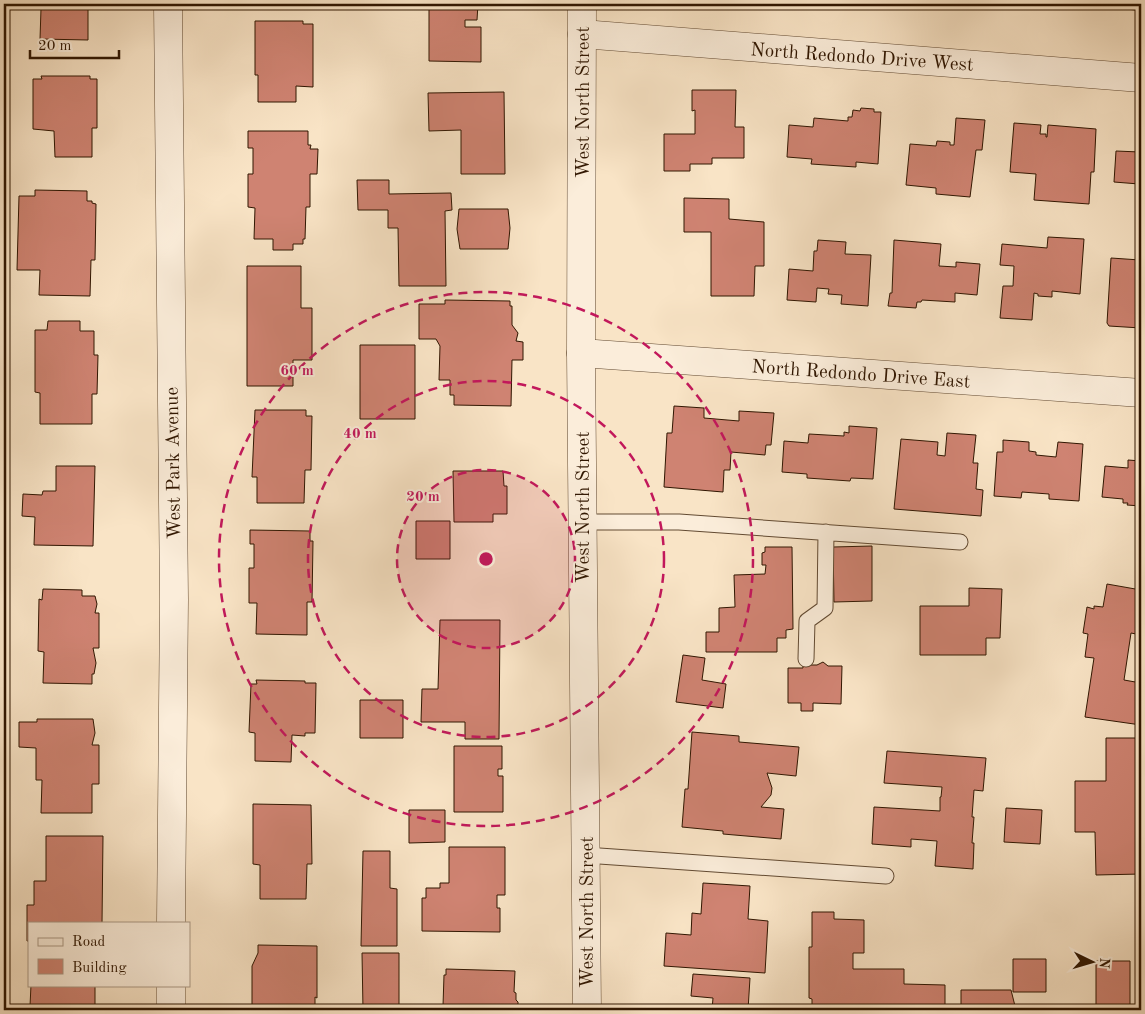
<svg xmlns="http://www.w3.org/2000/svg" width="1145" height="1014" font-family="'Old Standard TT',serif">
<rect width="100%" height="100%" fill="#f9e4c6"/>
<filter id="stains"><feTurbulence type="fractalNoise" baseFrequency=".004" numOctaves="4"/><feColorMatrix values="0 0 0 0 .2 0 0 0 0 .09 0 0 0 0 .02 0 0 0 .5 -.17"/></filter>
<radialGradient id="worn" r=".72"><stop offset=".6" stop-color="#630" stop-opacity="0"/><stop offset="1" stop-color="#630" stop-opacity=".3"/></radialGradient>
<!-- building -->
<path fill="#cf8372" stroke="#301601" d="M 32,4 L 94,4 L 94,6 L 88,6 L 88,40 L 40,39 L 41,9 L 32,9 Z
M 429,4 L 478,4 L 477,20 L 465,20 L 465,27 L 481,27 L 481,62 L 429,61 Z
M 1050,4 L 1089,4 L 1089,7 Z
M 1105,4 L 1137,4 L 1136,10 L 1105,7 Z
M 255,21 L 303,21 L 303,24 L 313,24 L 313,87 L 296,86 L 296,102 L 258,102 L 258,75 L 255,75 Z
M 41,76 L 90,76 L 90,79 L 97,79 L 97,128 L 92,128 L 92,157 L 55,157 L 54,131 L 33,129 L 33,79 L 42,79 Z
M 692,90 L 736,90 L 735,127 L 744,127 L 744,158 L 712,158 L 712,164 L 690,164 L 690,171 L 664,171 L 664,134 L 695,134 L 695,110 L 692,111 Z
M 504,92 L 505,174 L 461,174 L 461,130 L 429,131 L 428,93 Z
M 861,108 L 874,109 L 874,112 L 881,112 L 878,164 L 856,162 L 856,167 L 811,164 L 812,159 L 787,157 L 789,125 L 813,127 L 814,118 L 848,121 L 848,117 L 852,117 L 853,110 L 860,111 Z
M 956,118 L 985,120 L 982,150 L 976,150 L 970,197 L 936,194 L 936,188 L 906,185 L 910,144 L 936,146 L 937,141 L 950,142 L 950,145 L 954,145 Z
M 1014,123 L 1041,125 L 1040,134 L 1046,134 L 1046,137 L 1047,137 L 1048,125 L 1096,129 L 1094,172 L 1091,172 L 1089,204 L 1034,200 L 1036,174 L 1010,172 Z
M 248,131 L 308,131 L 308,145 L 311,145 L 310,149 L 318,149 L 317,174 L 310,174 L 310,207 L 306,207 L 305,239 L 303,239 L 303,244 L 293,244 L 293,250 L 273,250 L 273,239 L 254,239 L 255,208 L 248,207 L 248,174 L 253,174 L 253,148 L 248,148 Z
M 1141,144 L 1141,192 L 1138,192 L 1139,184 L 1114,182 L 1116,151 L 1140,152 Z
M 357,180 L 389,180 L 389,194 L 451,193 L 452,210 L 445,211 L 446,286 L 399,286 L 398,228 L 388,228 L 388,210 L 358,210 Z
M 35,190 L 87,191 L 87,201 L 92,201 L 92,203 L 96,204 L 95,260 L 91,260 L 90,296 L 39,295 L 40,270 L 17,270 L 19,196 L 35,196 Z
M 684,198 L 729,199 L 729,219 L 764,222 L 764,266 L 755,266 L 754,296 L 711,296 L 711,232 L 684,232 Z
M 459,209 L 508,209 L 510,228 L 508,249 L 460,249 L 457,229 Z
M 1048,237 L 1084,239 L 1080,294 L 1052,291 L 1052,297 L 1038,296 L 1038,294 L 1034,293 L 1032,320 L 1000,318 L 1003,286 L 1013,286 L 1014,266 L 1000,265 L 1002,244 L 1047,248 Z
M 818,240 L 846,242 L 845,254 L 871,255 L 868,306 L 841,304 L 842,295 L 828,294 L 829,289 L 817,288 L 816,302 L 787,300 L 789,269 L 813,271 L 814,251 L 817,251 Z
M 894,240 L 941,244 L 939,266 L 956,267 L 956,262 L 980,264 L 977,295 L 955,293 L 955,302 L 922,300 L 921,302 L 917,302 L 916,308 L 888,306 L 890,293 L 892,293 Z
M 1111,258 L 1140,260 L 1139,277 L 1141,277 L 1141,328 L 1109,326 L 1107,323 Z
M 247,266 L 301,266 L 301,308 L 312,308 L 312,360 L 293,360 L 293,386 L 247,386 Z
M 445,300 L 510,301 L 510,306 L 512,306 L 512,325 L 518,333 L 516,341 L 523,342 L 523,360 L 512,360 L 511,406 L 454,405 L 454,395 L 450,395 L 450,380 L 439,380 L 440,346 L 436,339 L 419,339 L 419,304 L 445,304 Z
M 48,321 L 80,321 L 80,331 L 94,331 L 94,355 L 98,355 L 97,394 L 92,394 L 92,424 L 40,424 L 40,393 L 35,392 L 35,330 L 47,330 Z
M 360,345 L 415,345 L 415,419 L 360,419 Z
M 674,406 L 704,408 L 704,418 L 739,421 L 739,411 L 774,413 L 771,445 L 766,445 L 765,455 L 731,452 L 730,470 L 724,470 L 723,492 L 664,487 L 667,433 L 672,433 Z
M 255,410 L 306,410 L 306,416 L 312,416 L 311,470 L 305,470 L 304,503 L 257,503 L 257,477 L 252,477 Z
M 849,426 L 877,428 L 873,479 L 851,478 L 850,481 L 807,478 L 807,474 L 782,472 L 784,441 L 808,443 L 809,434 L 844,436 L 844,432 L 849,433 Z
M 947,433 L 976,435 L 973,463 L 978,463 L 976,489 L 983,490 L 981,516 L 894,509 L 901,439 L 938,442 L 937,455 L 945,456 Z
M 1003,440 L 1029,442 L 1029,451 L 1036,452 L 1036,455 L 1056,457 L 1058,442 L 1083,444 L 1079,501 L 1049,499 L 1049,494 L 1022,492 L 1021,498 L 994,496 L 997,452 L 1003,452 Z
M 1128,460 L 1141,461 L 1141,506 L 1127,505 L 1128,503 L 1123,503 L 1123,499 L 1102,497 L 1105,466 L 1128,468 Z
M 56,466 L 95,466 L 93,546 L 34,545 L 35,517 L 22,516 L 23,494 L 42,495 L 43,491 L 56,491 Z
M 453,471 L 503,471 L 504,486 L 507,486 L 507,514 L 493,514 L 493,522 L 454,522 Z
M 416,521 L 450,521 L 450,559 L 416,559 Z
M 250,530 L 310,531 L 310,541 L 313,541 L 312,602 L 307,602 L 307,635 L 256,634 L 257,603 L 249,603 L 249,568 L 254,568 L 254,544 L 250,544 Z
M 872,546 L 872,601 L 834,602 L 833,547 Z
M 765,547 L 792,547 L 793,629 L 786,630 L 786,638 L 777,638 L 777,652 L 706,652 L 706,632 L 719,632 L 719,608 L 735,607 L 734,575 L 765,574 L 766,565 L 762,565 L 762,553 L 765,552 Z
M 1107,584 L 1141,590 L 1141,635 L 1131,633 L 1124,680 L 1141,683 L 1141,725 L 1085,717 L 1094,658 L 1085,657 L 1088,634 L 1083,633 L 1087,607 L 1094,609 L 1094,606 L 1103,607 Z
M 969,588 L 1002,589 L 1000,638 L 986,638 L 986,655 L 920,655 L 920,606 L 969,606 Z
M 43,589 L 82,590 L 82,596 L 95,596 L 97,604 L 95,613 L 99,613 L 99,648 L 93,648 L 96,663 L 94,674 L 92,674 L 92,684 L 43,683 L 44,652 L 38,651 L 39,599 L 42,600 Z
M 440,620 L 500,620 L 499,739 L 465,739 L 465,722 L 421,722 L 422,689 L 438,689 Z
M 683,655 L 705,658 L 702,680 L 726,684 L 723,708 L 676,702 Z
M 823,662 L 828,666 L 842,666 L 841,704 L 813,703 L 813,711 L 801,711 L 801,703 L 788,703 L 788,668 L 803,668 L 803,665 L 817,665 Z
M 256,680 L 305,681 L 305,683 L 316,683 L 315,733 L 305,733 L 305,736 L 292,735 L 291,762 L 255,761 L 255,733 L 249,732 L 251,684 L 257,684 Z
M 360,700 L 403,700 L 403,738 L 360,738 Z
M 37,719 L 93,719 L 95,733 L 92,745 L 99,745 L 99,784 L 92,784 L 92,813 L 41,813 L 42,780 L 36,780 L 36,748 L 19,747 L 19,722 L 37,722 Z
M 692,732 L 739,736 L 739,742 L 799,747 L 796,776 L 767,773 L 772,788 L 771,795 L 761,807 L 784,809 L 781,839 L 723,834 L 723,831 L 682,827 L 685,789 L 688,789 Z
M 1106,738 L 1141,738 L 1141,874 L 1096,875 L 1095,832 L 1075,832 L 1075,781 L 1106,781 Z
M 454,746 L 502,746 L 502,769 L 498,769 L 498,776 L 503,776 L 503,812 L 454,812 Z
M 887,751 L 986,758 L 983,791 L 974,790 L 972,817 L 974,817 L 972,843 L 974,843 L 973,869 L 935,866 L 937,841 L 911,839 L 911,847 L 872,844 L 874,807 L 940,811 L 940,797 L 941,797 L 942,787 L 884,783 Z
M 253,804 L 311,805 L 312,864 L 307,864 L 306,899 L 260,899 L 260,865 L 253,864 Z
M 1006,808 L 1042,810 L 1040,844 L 1004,842 Z
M 409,810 L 445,810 L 445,842 L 409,843 Z
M 46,836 L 103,836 L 102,923 L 29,923 L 29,941 L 27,941 L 27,905 L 34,905 L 34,881 L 46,881 Z
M 449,847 L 505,847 L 505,895 L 497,895 L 497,908 L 500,908 L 500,932 L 422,931 L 422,898 L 426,898 L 426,888 L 440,888 L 440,883 L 449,883 Z
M 363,851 L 390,851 L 390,888 L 397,889 L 397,946 L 361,946 Z
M 703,883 L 750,886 L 748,919 L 768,921 L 765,973 L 664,966 L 666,933 L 691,935 L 692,913 L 701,914 Z
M 812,912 L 834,912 L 834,919 L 864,920 L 864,953 L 853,953 L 853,969 L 904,969 L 904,984 L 945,985 L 945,1010 L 812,1010 L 812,999 L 809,998 L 809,947 L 812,947 Z
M 258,945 L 317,946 L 317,998 L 315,997 L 315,1010 L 252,1010 L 252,966 L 258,953 Z
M 362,953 L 399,953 L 399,1010 L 363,1010 Z
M 1013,959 L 1046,959 L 1046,992 L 1013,992 Z
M 1096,961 L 1130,961 L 1130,1005 L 1128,1005 L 1128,1010 L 1096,1010 Z
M 446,969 L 515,971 L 514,992 L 516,993 L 516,1000 L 518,1002 L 518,1010 L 441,1010 L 441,1006 L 443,1006 L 444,975 L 446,975 Z
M 693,974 L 750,978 L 748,1010 L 751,1010 L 712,1010 L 713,998 L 691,996 Z
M 31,985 L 95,985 L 95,1006 L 99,1006 L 99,1010 L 38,1010 L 38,1006 L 30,1006 Z
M 961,990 L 1011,990 L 1016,1010 L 961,1010 Z"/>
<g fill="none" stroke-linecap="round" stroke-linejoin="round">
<!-- service casing -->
<g stroke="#624a32" stroke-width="17">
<path id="service" d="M 582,522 L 679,522 L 960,542
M 806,659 L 807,621 L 825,608 L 826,532
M 585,855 L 886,876"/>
</g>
<!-- minor casing -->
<g stroke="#624a32" stroke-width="29">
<path id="minor" d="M 168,4 L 174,600 L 171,923
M 582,34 L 1141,78
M 581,353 L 1141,393
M 171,1010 L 171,985"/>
</g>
<!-- tertiary casing -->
<g stroke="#624a32" stroke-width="29">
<path id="tertiary" d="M 582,4 L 581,353 L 587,1010"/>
</g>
<!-- service -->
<use href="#service" stroke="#fbedda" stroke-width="15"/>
<!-- minor -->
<use href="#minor" stroke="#fbedda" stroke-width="28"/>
<!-- tertiary -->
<use href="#tertiary" stroke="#fbedda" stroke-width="28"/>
</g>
<!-- distance rings -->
<circle cx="486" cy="559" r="89" fill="#c2185b" fill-opacity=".12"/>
<g fill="none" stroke="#c2185b" stroke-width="2.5" stroke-dasharray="9 6">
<circle cx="486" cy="559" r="89"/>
<circle cx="486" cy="559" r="178"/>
<circle cx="486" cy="559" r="267"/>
</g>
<g text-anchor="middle" stroke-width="4" stroke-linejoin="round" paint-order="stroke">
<!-- street labels -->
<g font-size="19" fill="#301601" stroke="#fbedda">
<text transform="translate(862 56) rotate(4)" y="7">North Redondo Drive West</text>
<text transform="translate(582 102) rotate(-90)" y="7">West North Street</text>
<text transform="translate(861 373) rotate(4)" y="7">North Redondo Drive East</text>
<text transform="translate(172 463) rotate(-91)" y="7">West Park Avenue</text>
<text transform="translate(582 507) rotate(-90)" y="7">West North Street</text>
<text transform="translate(586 912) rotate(-90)" y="7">West North Street</text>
</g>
</g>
<circle cx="486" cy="559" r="8" fill="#c2185b" stroke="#fbedda" stroke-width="2.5"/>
<g font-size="15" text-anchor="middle" font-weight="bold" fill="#c2185b" stroke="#fbedda" stroke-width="4" stroke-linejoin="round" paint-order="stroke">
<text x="297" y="375">60 m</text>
<text x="360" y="438">40 m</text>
<text x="423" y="501">20 m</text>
</g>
<!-- margin -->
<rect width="1145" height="1014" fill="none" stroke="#f9e4c6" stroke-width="20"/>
<rect x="5" y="5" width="1135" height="1004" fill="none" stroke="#301601" stroke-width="2.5"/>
<rect x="10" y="10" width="1125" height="994" fill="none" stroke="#301601"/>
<!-- legend -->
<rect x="28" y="922" width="162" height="65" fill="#fbedda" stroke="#aa9783"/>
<rect x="38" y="938" width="25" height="8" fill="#fbedda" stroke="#aa9783"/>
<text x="72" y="946" font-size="15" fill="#301601">Road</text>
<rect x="38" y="959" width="25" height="15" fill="#cf8372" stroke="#aa9783"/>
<text x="72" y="972" font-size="15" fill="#301601">Building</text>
<!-- north arrow -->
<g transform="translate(1092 962) rotate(95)" stroke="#fbedda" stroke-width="4" paint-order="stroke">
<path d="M0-4L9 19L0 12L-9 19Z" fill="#301601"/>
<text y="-8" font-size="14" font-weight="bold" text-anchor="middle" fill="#301601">N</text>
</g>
<!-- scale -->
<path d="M30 50v8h89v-8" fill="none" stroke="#301601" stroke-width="2.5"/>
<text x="38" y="50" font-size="15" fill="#301601" stroke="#fbedda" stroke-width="4" paint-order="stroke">20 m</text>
<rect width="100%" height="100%" filter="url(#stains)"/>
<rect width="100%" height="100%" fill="url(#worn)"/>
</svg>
